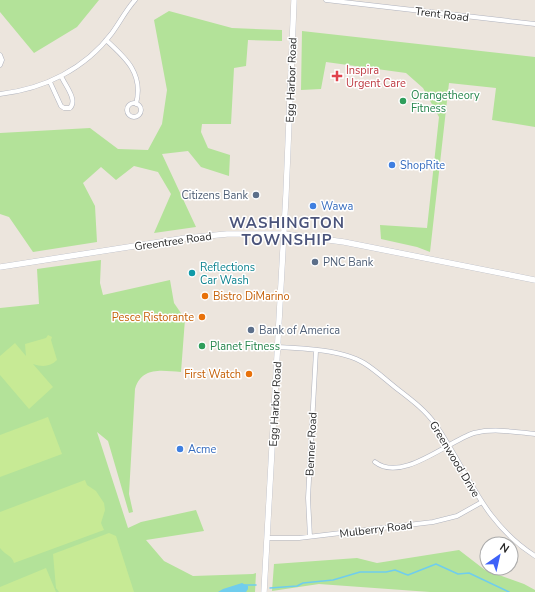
<svg xmlns="http://www.w3.org/2000/svg" width="535" height="592" font-family="'Nunito Sans',sans-serif">
<rect width="100%" height="100%" fill="#ece5dd"/>
<!-- green -->
<path fill="#b3e299" d="M 0,0 L 99,0 L 77,27 L 34,53 L 0,12 Z
M 169,11 L 232,28 L 282,30 L 282,41 L 248,40 L 246,66 L 234,68 L 231,124 L 202,124 L 201,132 L 208,148 L 230,155 L 229,176 L 201,167 L 188,151 L 162,154 L 196,227 L 154,233 L 171,194 L 158,172 L 134,166 L 116,180 L 101,167 L 83,183 L 95,206 L 97,242 L 33,252 L 9,217 L 0,214 L 0,133 L 90,128 L 118,149 L 148,150 L 162,124 L 167,90 L 154,20 Z
M 302,31 L 535,57 L 535,127 L 492,120 L 496,88 L 449,83 L 430,252 L 417,247 L 381,239 L 380,225 L 427,228 L 439,117 L 423,88 L 406,73 L 326,62 L 321,89 L 301,90 Z
M 101,260 L 100,283 L 103,295 L 170,280 L 174,303 L 185,319 L 181,372 C 162,371 142,366 135,389 L 129,494 L 133,512 L 129,513 L 108,441 L 97,432 L 128,528 L 141,522 L 196,510 L 204,531 L 146,540 L 164,561 L 193,576 L 253,574 L 256,573 L 255,592 L 0,592 L 0,308 L 39,304 L 37,269 Z
M 459,550 L 485,570 L 524,584 L 535,590 L 535,592 L 430,592 L 319,584 L 272,591 L 274,564 L 357,558 L 377,563 Z"/>
<!-- pitch -->
<path fill="#c7ea95" d="M 48,335 L 52,337 L 51,340 L 57,360 C 50,367 42,367 33,364 L 53,387 L 29,409 L 0,375 L 0,356 L 15,343 L 26,356 L 25,344 L 46,338 Z
M 48,417 L 62,454 L 0,477 L 0,435 Z
M 85,480 L 87,485 L 96,491 L 104,503 L 105,510 L 101,523 L 104,530 L 14,563 C 11,554 6,556 0,548 L 0,512 Z
M 109,533 L 116,536 L 134,592 L 59,592 L 56,588 L 53,554 Z
M 46,568 L 56,592 L 0,592 L 0,587 Z"/>
<!-- water -->
<path fill="#70cded" d="M 242,583 L 248,586 L 248,589 L 246,592 L 218,592 L 223,589 Z"/>
<g fill="none" stroke-linecap="round" stroke-linejoin="round">
<!-- stream -->
<path stroke="#70cded" stroke-width="1.5" d="M 245,585 L 256,585
M 270,588 L 297,586 L 303,583 L 333,580 L 360,572 L 386,572 L 395,570 L 405,574 L 408,575 L 436,564 L 458,574 L 469,573 L 509,592"/>
<!-- street casing -->
<g stroke="#b0b3be" stroke-width="5">
<path id="street" d="M 326,0 L 535,24
M 106,40 C 126,58 144,74 136,104
M 0,55 L 2,60 L 0,65
M 50,82 L 61,106 L 64,108 L 70,108 C 78,100 65,85 61,76
M 0,94 C 44,89 85,69 112,33 C 120,22 126,10 135,0
M127 110a7 7 0 1 1 14 0a7 7 0 1 1-14 0Z
M 278,347 C 302,348 343,350 364,363 C 377,371 388,382 400,391 C 413,401 426,411 435,424 C 469,473 482,522 535,556
M 375,462 C 402,483 448,441 474,433 C 494,428 515,432 535,434
M 310,537 L 308,498 L 316,351
M 267,538 L 299,538 L 433,522 L 457,516 L 482,502"/>
</g>
<!-- secondary casing -->
<g stroke="#b0b3be" stroke-width="6">
<path id="secondary" d="M 0,267 L 186,238 L 227,234 L 284,234 L 344,242 L 535,280
M 264,592 L 286,194 L 294,0"/>
</g>
<!-- street -->
<use href="#street" stroke="#fff" stroke-width="4"/>
<!-- secondary -->
<use href="#secondary" stroke="#fff" stroke-width="5.5"/>
</g>
<!-- markers -->
<path fill="#e0444e" stroke="#fff" stroke-width="1.5" d="M335 70h4v4h4v4h-4v4h-4v-4h-4v-4h4z"/>
<g fill="#2e9e5b" stroke="#fff" stroke-width="1.5">
<circle cx="403" cy="101" r="4"/>
<circle cx="202" cy="346" r="4"/>
</g>
<g fill="#3f7fe0" stroke="#fff" stroke-width="1.5">
<circle cx="392" cy="165" r="4"/>
<circle cx="313" cy="206" r="4"/>
<circle cx="180" cy="449" r="4"/>
</g>
<g fill="#5c6f8a" stroke="#fff" stroke-width="1.5">
<circle cx="256" cy="195" r="4"/>
<circle cx="315" cy="262" r="4"/>
<circle cx="251" cy="330" r="4"/>
</g>
<circle fill="#0f9aa8" stroke="#fff" stroke-width="1.5" cx="192" cy="273" r="4"/>
<g fill="#e8710a" stroke="#fff" stroke-width="1.5">
<circle cx="205" cy="296" r="4"/>
<circle cx="202" cy="317" r="4"/>
<circle cx="249" cy="374" r="4"/>
</g>
<g text-anchor="middle" stroke-width="3" stroke-linejoin="round" paint-order="stroke">
<!-- street labels -->
<g font-size="11" fill="#2a2a2a" stroke="#fff">
<text transform="translate(442 14) rotate(7)" y="4">Trent Road</text>
<text transform="translate(291 80) rotate(-88)" y="4">Egg Harbor Road</text>
<text transform="translate(173 241) rotate(-8)" y="4">Greentree Road</text>
<text transform="translate(275 404) rotate(-87)" y="4">Egg Harbor Road</text>
<text transform="translate(311 444) rotate(-87)" y="4">Benner Road</text>
<text transform="translate(455 459) rotate(59)" y="4">Greenwood Drive</text>
<text transform="translate(376 529) rotate(-7)" y="4">Mulberry Road</text>
</g>
<!-- health labels -->
<g font-size="11" fill="#be3a42" stroke="#fff" text-anchor="start">
<text x="346" y="74">Inspira<tspan x="346" dy="13">Urgent Care</tspan></text>
</g>
<!-- leisure labels -->
<g font-size="11" fill="#27864d" stroke="#fff" text-anchor="start">
<text x="411" y="99">Orangetheory<tspan x="411" dy="13">Fitness</tspan></text>
<text x="210" y="350">Planet Fitness</text>
</g>
<!-- shop labels -->
<g font-size="11" fill="#366cbe" stroke="#fff" text-anchor="start">
<text x="400" y="169">ShopRite</text>
<text x="321" y="210">Wawa</text>
<text x="188" y="453">Acme</text>
</g>
<!-- service labels -->
<g font-size="11" fill="#4e5e75" stroke="#fff" text-anchor="start">
<text x="248" y="199" text-anchor="end">Citizens Bank</text>
<text x="323" y="266">PNC Bank</text>
<text x="259" y="334">Bank of America</text>
</g>
<!-- culture labels -->
<g font-size="11" fill="#0d838f" stroke="#fff" text-anchor="start">
<text x="200" y="271">Reflections<tspan x="200" dy="13">Car Wash</tspan></text>
</g>
<!-- food labels -->
<g font-size="11" fill="#c56008" stroke="#fff" text-anchor="end">
<text x="213" y="300" text-anchor="start">Bistro DiMarino</text>
<text x="194" y="321">Pesce Ristorante</text>
<text x="241" y="378">First Watch</text>
</g>
<!-- district labels -->
<g font-size="15" font-weight="bold" letter-spacing="1" fill="#4b547b" stroke="#fff">
<text x="287" y="228">WASHINGTON<tspan x="287" dy="17">TOWNSHIP</tspan></text>
</g>
</g>
<!-- north arrow -->
<g transform="translate(499 556) rotate(34)"><circle r="19" fill="#ffffff" stroke="#aaaaaa"/>
<path d="M0-3L7 15L0 10L-7 15Z" fill="#3e62f8"/>
<text y="-6" font-size="11" font-weight="bold" text-anchor="middle" fill="#2a2a2a">N</text>
</g>
</svg>
